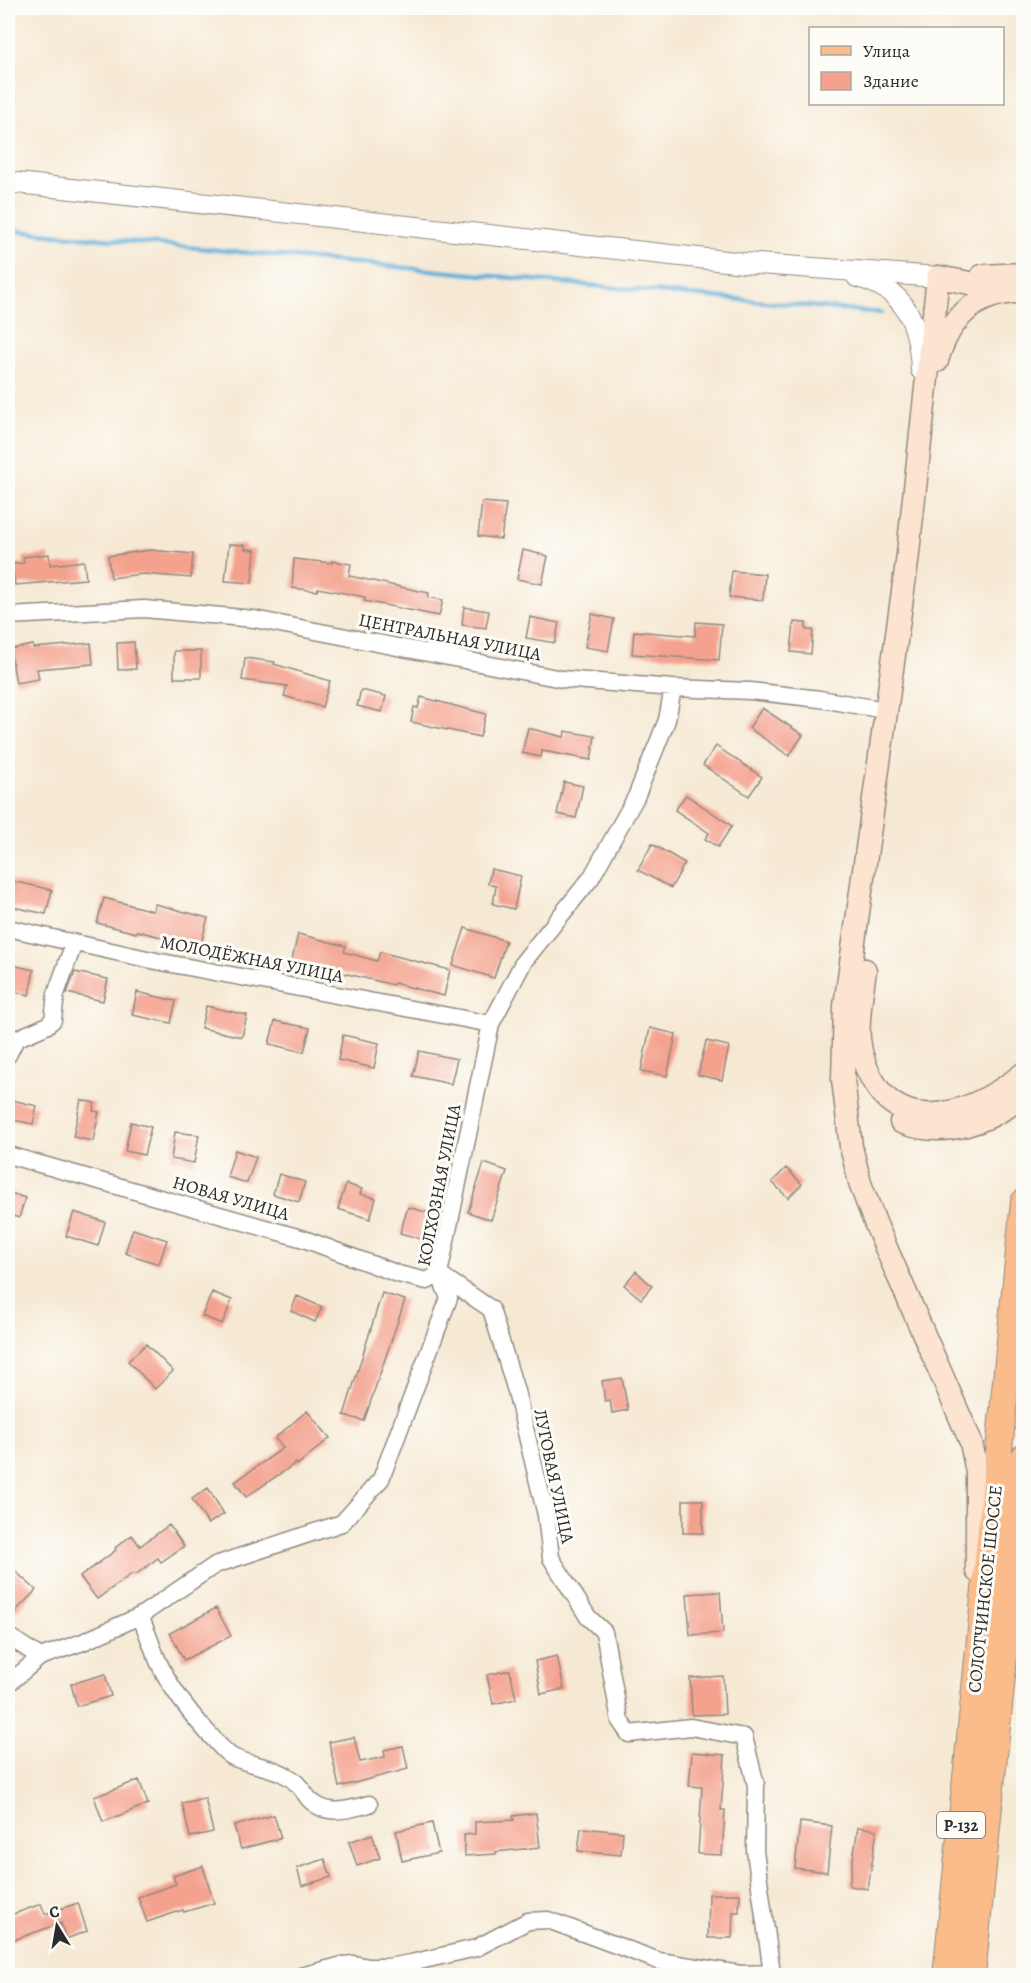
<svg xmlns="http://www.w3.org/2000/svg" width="1031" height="1983" font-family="Alegreya,serif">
<rect width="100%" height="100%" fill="#fdfcf7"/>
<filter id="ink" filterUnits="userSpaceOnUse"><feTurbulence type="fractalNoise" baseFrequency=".0167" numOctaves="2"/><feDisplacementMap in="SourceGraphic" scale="12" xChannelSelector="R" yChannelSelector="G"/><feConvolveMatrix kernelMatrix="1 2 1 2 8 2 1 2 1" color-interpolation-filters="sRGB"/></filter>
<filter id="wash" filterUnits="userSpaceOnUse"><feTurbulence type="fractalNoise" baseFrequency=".008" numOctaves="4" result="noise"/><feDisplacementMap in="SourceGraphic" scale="24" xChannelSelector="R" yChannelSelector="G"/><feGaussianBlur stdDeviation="1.35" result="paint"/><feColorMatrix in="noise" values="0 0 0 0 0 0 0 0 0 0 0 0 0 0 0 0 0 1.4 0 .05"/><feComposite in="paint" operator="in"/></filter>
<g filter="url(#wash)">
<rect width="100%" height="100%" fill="#f6e9d4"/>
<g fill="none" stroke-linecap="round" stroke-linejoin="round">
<!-- stream -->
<path stroke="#61b0db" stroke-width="4.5" d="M 8,230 L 881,313"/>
</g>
<g id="blocks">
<!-- building -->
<path fill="#f4a18e" d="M 482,502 L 506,504 L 501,539 L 478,536 Z
M 229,544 L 245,545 L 245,549 L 255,550 L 252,583 L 225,581 Z
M 150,550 L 193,554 L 191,578 L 143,574 L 111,578 L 108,556 Z
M 523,550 L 548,556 L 542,584 L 517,579 Z
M 49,554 L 50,565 L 84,561 L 86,579 L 15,585 L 12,564 L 24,563 L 23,557 Z
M 294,559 L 332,563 L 332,561 L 351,564 L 349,576 L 429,593 L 428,597 L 443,600 L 439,616 L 364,601 L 365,597 L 318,588 L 317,591 L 292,588 Z
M 732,571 L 765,574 L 763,600 L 729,597 Z
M 464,607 L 489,611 L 486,628 L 462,625 Z
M 592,614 L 614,619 L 608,651 L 585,647 Z
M 530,617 L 559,623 L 555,643 L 526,638 Z
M 696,622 L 722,624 L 719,660 L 632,654 L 634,631 L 695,636 Z
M 794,622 L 806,623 L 806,630 L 813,630 L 811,654 L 791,652 Z
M 134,642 L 136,669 L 118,670 L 117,643 Z
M 91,643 L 93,664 L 37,669 L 39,679 L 16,683 L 10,649 L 33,645 L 33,648 Z
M 174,651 L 201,651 L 201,678 L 174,678 Z
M 245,658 L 275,662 L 274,664 L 330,681 L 322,707 L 284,696 L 287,686 L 242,680 Z
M 361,690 L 386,696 L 382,712 L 357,706 Z
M 421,697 L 486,714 L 480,737 L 411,722 L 414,707 L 418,708 Z
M 762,708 L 803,735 L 789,756 L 749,728 Z
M 528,728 L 564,737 L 565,731 L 595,736 L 591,760 L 542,751 L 541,757 L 522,753 Z
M 716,746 L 762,777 L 749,796 L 703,765 Z
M 564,782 L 583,786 L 576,818 L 557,814 Z
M 686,795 L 732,826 L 718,847 L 705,839 L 709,833 L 675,810 Z
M 652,844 L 685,863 L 671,888 L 638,870 Z
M 491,869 L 521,876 L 514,909 L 493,904 L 496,886 L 488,884 Z
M 8,880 L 52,890 L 46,914 L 8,906 Z
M 104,898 L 153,911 L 155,904 L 208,918 L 200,947 L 137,931 L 136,933 L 97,923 Z
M 465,928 L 506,941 L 494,978 L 453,965 Z
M 298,934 L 346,946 L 344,952 L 377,961 L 380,952 L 450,970 L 444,996 L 394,983 L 393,985 L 339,972 L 338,976 L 291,964 Z
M 8,964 L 34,970 L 29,995 L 8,990 Z
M 75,972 L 108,979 L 103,1001 L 67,993 Z
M 137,992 L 176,1001 L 171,1023 L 132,1015 Z
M 206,1006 L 247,1015 L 242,1037 L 201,1028 Z
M 275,1021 L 310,1028 L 304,1052 L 269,1044 Z
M 650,1028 L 676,1034 L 667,1076 L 641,1071 Z
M 343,1035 L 379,1043 L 374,1068 L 338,1060 Z
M 706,1041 L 729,1046 L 722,1080 L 698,1075 Z
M 419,1051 L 457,1059 L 451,1084 L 413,1076 Z
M 8,1099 L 37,1106 L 33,1124 L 8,1119 Z
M 81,1100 L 95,1103 L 93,1111 L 99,1112 L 93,1141 L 73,1137 Z
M 131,1122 L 151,1127 L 144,1155 L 125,1151 Z
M 175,1132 L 199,1135 L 194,1163 L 171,1159 Z
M 235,1150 L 256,1157 L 247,1183 L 227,1177 Z
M 484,1163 L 507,1171 L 491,1220 L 468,1212 Z
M 786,1168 L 802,1184 L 788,1198 L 772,1182 Z
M 279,1174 L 305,1182 L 299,1202 L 273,1194 Z
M 346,1184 L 362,1189 L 360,1194 L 376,1198 L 370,1219 L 338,1209 Z
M 8,1192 L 25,1198 L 19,1218 L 8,1214 Z
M 408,1207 L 432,1214 L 424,1240 L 400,1233 Z
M 74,1212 L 105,1222 L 98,1246 L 66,1236 Z
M 133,1229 L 167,1240 L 159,1264 L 125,1253 Z
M 636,1271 L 652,1286 L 641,1299 L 624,1285 Z
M 212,1292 L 232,1300 L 222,1324 L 202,1316 Z
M 382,1293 L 405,1300 L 364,1421 L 344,1415 Z
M 297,1296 L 322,1307 L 315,1322 L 291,1311 Z
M 146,1344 L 173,1371 L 155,1389 L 128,1361 Z
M 622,1378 L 628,1410 L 612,1413 L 610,1400 L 605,1401 L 602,1381 Z
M 307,1411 L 330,1438 L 297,1465 L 296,1463 L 246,1497 L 235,1482 L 283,1448 L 275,1438 Z
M 208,1488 L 224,1514 L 208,1524 L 192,1499 Z
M 683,1500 L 703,1500 L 703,1533 L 683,1533 Z
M 169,1525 L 184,1546 L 161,1562 L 158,1558 L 135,1575 L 133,1573 L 97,1599 L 80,1577 L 116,1550 L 115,1548 L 132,1535 L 140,1546 Z
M 14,1570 L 36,1590 L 15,1612 L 8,1605 L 8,1578 Z
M 720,1592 L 723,1633 L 690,1635 L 687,1594 Z
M 216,1608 L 231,1636 L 184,1660 L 170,1633 Z
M 557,1656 L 564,1689 L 541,1694 L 535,1661 Z
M 510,1670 L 516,1699 L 493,1704 L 487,1675 Z
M 105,1674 L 111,1696 L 77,1706 L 71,1684 Z
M 723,1676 L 725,1714 L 692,1715 L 690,1678 Z
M 354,1737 L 360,1762 L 385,1757 L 384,1750 L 403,1746 L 408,1769 L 339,1787 L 329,1742 Z
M 692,1752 L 725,1755 L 721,1810 L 725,1810 L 722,1855 L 698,1854 L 702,1787 L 689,1786 Z
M 139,1780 L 148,1804 L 103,1822 L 94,1797 Z
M 205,1798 L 213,1832 L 190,1837 L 182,1803 Z
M 536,1813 L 540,1847 L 496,1852 L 496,1854 L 465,1856 L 464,1835 L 475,1834 L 475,1822 L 514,1820 L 513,1816 Z
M 274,1815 L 281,1838 L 241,1849 L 234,1826 Z
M 800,1822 L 832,1826 L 827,1872 L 795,1868 Z
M 432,1823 L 439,1853 L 402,1861 L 396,1831 Z
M 858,1827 L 877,1830 L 868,1889 L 849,1886 Z
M 581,1828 L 623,1832 L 621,1855 L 578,1851 Z
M 372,1834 L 380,1858 L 357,1866 L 349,1842 Z
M 325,1859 L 331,1877 L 302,1886 L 297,1868 Z
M 203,1866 L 214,1903 L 184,1912 L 183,1910 L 147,1922 L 138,1897 L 176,1884 L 173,1876 Z
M 709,1894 L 740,1894 L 739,1912 L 733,1912 L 732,1938 L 708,1938 Z
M 78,1903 L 87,1931 L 66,1939 L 61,1923 L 11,1941 L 10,1939 L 8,1940 L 8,1916 L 41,1904 L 45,1914 Z"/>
</g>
</g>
<g filter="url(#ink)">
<use href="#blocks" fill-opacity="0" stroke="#908a80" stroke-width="1.5"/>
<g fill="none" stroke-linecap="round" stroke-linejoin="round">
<!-- minor casing -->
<g stroke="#908a80" stroke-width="19">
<path id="minor" d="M 8,616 L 144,609 L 254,619 L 562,679 L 673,688 L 750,691 L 820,699 L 885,710
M 8,928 L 156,961 L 491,1024
M 8,1055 L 16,1039 L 46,1026 L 53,1020 L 56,994 L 74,943
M 8,1155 L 304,1239 L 398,1274 L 427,1281 L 439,1274 L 491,1309 L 516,1391 L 546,1515 L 551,1558 L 588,1617 L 604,1632 L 620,1721 L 629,1734 L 691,1727 L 744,1737 L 756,1785 L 755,1851 L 772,1973 L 740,1974 L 659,1961 L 548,1920 L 528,1921 L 476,1948 L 411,1963 L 387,1967 L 368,1967 L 354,1964 L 343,1965 L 301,1976
M 140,1616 C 146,1629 150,1641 155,1654 C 167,1684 187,1710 209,1734 C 216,1741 223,1751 231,1756 C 249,1766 270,1765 287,1776 C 297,1781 302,1790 309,1799 C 326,1817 347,1810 369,1804
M 8,1636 L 40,1657
M 8,1684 L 40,1657 L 83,1642 L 140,1616 L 215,1565 L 342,1523 L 381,1479 L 449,1298 L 439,1274 L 491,1024 L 524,961 L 591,878 L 636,797 L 667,720 L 673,688"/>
</g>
<!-- tertiary casing -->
<g stroke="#908a80" stroke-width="22">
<path id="tertiary" d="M 8,182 L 744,263 L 938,277
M 857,277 C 906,289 919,323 921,370"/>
</g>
<!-- secondary casing -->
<g stroke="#908a80" stroke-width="25">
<path id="secondary" d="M 982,276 L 1024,274
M 938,277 L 907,562 L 845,1006 L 843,1079 L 851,1147 L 861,1186 L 876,1225 L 971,1442 L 977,1472 L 977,1571
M 938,277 L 1007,290
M 937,361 C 948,320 974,294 1017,292
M 865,970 C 862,993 857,1016 859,1039 C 861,1058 868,1075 879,1090 C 917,1139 987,1104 1024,1073
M 901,1122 C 944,1139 989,1123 1024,1095"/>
</g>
<!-- primary casing -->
<g stroke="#908a80" stroke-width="28">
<path id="primary" d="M 946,1976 L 1024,1202
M 972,1976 L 1024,1457"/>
</g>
<!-- minor -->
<use href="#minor" stroke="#fff" stroke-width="16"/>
<!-- tertiary -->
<use href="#tertiary" stroke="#fff" stroke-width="20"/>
<!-- secondary -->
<use href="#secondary" stroke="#fde4d0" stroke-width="22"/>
<!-- primary -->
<use href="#primary" stroke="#f9bc8a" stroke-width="26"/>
</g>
</g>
<g text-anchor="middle" stroke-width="6" stroke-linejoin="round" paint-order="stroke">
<!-- shield labels -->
<rect fill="#fdfcf7" stroke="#6a6a68" stroke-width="1.5" x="937" y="1812" width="48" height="26" rx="4.5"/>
<g font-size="16" font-weight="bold" fill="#2b2b2b">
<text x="961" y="1831">Р-132</text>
</g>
<!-- street labels -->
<g font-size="18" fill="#2b2b2b" stroke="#fdfcf7">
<text transform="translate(450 637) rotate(11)" y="6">ЦЕНТРАЛЬНАЯ УЛИЦА</text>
<text transform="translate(252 959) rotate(11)" y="6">МОЛОДЁЖНАЯ УЛИЦА</text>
<text transform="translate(439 1185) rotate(-79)" y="6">КОЛХОЗНАЯ УЛИЦА</text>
<text transform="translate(231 1198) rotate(16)" y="6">НОВАЯ УЛИЦА</text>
<text transform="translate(554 1476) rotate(78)" y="6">ЛУГОВАЯ УЛИЦА</text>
<text transform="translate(985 1589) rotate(-84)" y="6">СОЛОТЧИНСКОЕ ШОССЕ</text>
</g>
</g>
<!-- margin -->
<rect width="1031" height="1983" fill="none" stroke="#fdfcf7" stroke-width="30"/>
<!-- legend -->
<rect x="809" y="27" width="195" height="78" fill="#fdfcf7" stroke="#a9a8a5" stroke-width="1.5"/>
<rect x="821" y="46" width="30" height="9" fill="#f9bc8a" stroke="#a9a8a5" stroke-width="1.5"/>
<text x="863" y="57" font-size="18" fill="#2b2b2b">Улица</text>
<rect x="821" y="72" width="30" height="18" fill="#f4a18e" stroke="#a9a8a5" stroke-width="1.5"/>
<text x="863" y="87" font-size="18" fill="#2b2b2b">Здание</text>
<!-- north arrow -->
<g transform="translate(57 1926) rotate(349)" stroke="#fdfcf7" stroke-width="4.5" paint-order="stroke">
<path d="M0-4.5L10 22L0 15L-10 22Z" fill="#2b2b2b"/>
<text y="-9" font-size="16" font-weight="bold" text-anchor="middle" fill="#2b2b2b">С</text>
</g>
</svg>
